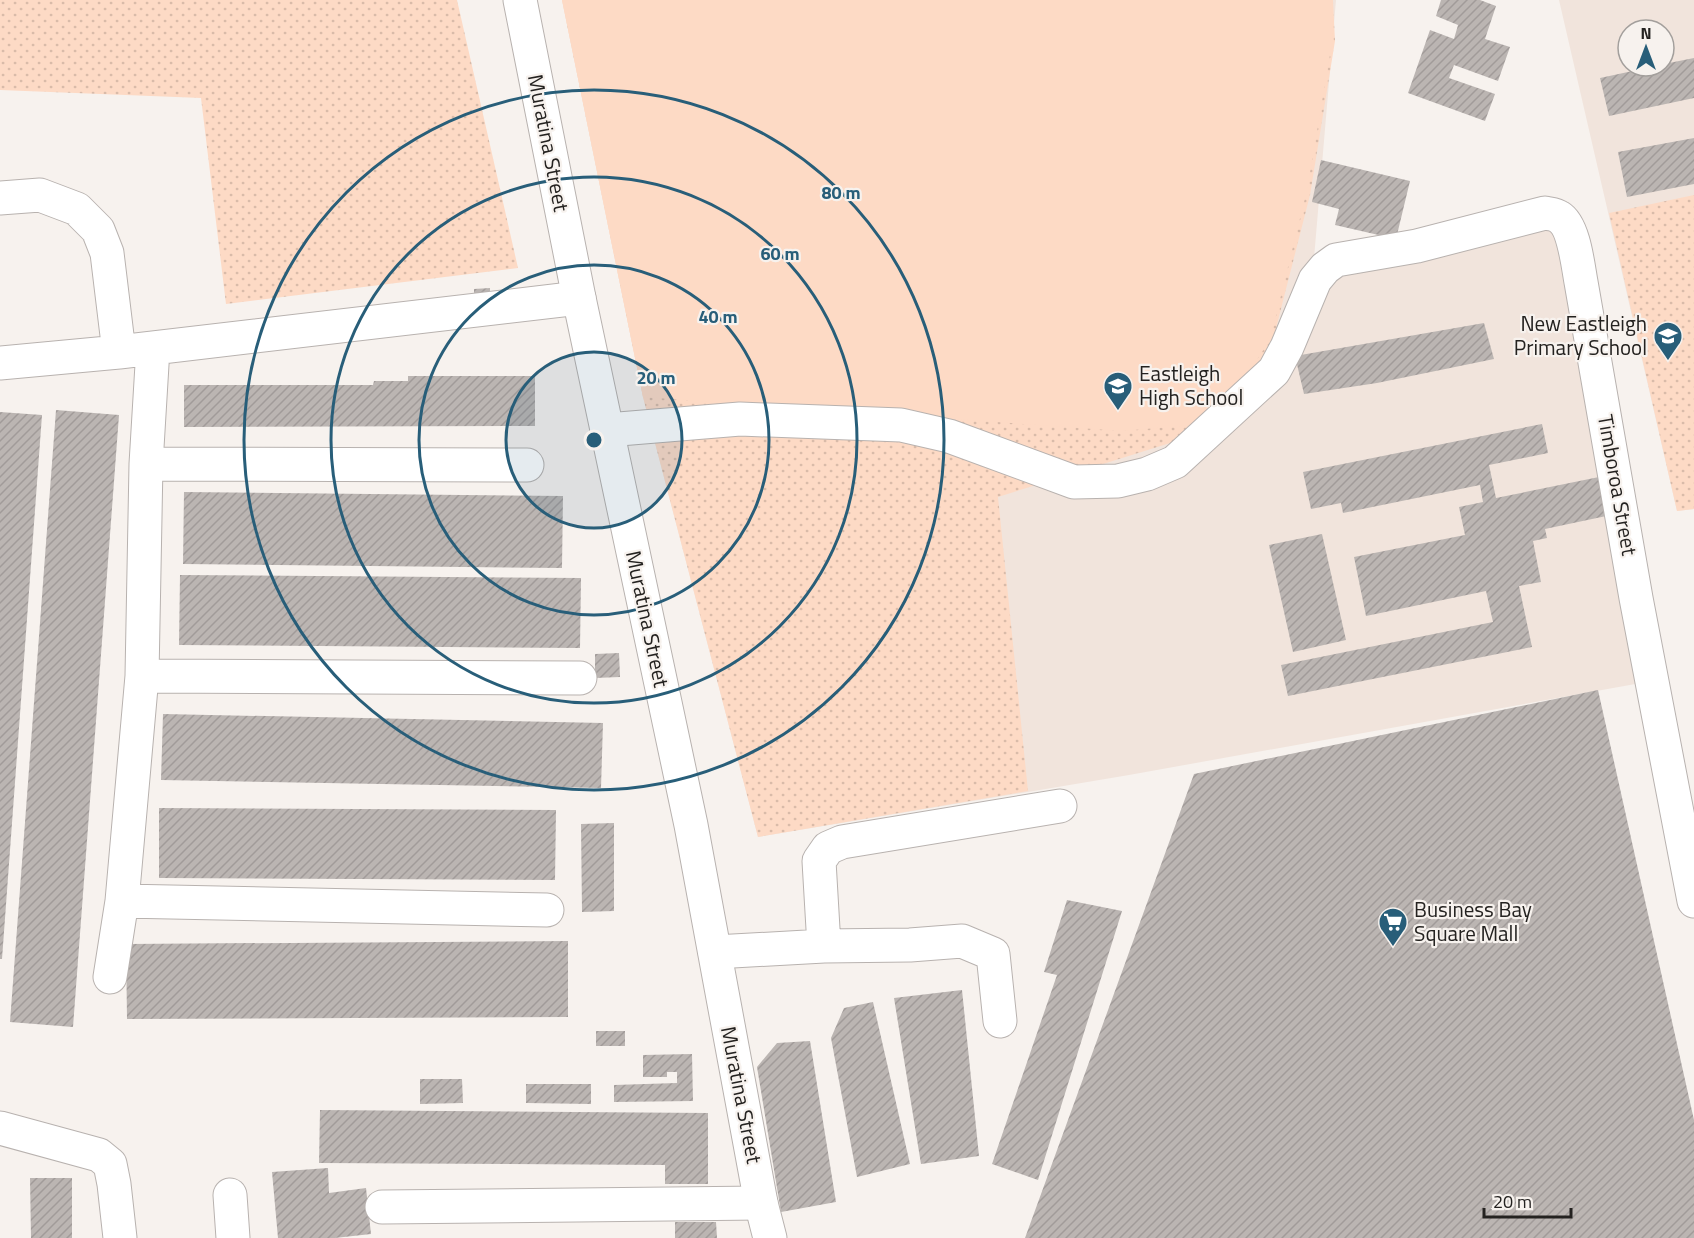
<svg xmlns="http://www.w3.org/2000/svg" width="1694" height="1238" font-family="'Titillium Web',sans-serif">
<defs>
<pattern id="park-dots" width="8" height="8" patternUnits="userSpaceOnUse" patternTransform="scale(1.5)"><rect width="8" height="8" fill="#fddac5"/><path d="M2 2h.1M6 6h.1" fill="none" stroke="#d9bba9" stroke-width="1.8" stroke-linecap="round"/></pattern>
<pattern id="building-hatch" width="6" height="6" patternUnits="userSpaceOnUse" patternTransform="scale(1.5)"><rect width="6" height="6" fill="#bbb5b2"/><path d="M-1 1l2-2M0 6l6-6M5 7l2-2" fill="none" stroke="#a19b99"/></pattern>
</defs>
<rect width="100%" height="100%" fill="#f7f2ee"/>
<!-- built -->
<path fill="#f1e4dc" fill-rule="evenodd" d="M 562,0 L 1336,0 L 1313,270 L 1555,225 L 1641,683 L 1129,775 L 758,837 L 643,397 Z
M 1559,0 L 1694,0 L 1694,509 L 1677,511 ZM 1628,30 L 1664,30 L 1664,66 L 1628,66 Z"/>
<!-- park -->
<path fill="url(#park-dots)" d="M 0,0 L 457,0 L 518,268 L 226,304 L 201,98 L 0,90 Z
M 562,0 L 1333,0 L 1335,41 L 1310,195 L 1272,344 L 1218,428 L 998,497 L 1028,791 L 758,837 L 643,397 Z
M 1694,195 L 1694,509 L 1677,511 L 1609,213 Z"/>
<!-- pitch -->
<path fill="#fddac5" d="M 562,0 L 1331,0 L 1333,37 L 1307,190 L 1270,340 L 1215,423 L 1122,431 L 643,397 Z"/>
<!-- building -->
<path fill="url(#building-hatch)" d="M 1441,0 L 1480,0 L 1496,6 L 1485,39 L 1510,47 L 1498,81 L 1454,65 L 1449,78 L 1495,94 L 1485,121 L 1408,93 L 1430,30 L 1454,39 L 1458,25 L 1436,16 Z
M 1694,58 L 1694,98 L 1609,116 L 1600,78 L 1656,66 L 1664,66 L 1664,64 Z
M 1694,138 L 1694,184 L 1627,197 L 1618,152 Z
M 1321,160 L 1410,181 L 1396,239 L 1335,225 L 1339,209 L 1312,202 Z
M 490,288 L 490,305 L 474,305 L 474,289 Z
M 1484,323 L 1494,359 L 1377,383 L 1304,394 L 1295,356 Z
M 408,376 L 535,376 L 535,426 L 184,427 L 184,385 L 373,385 L 374,381 L 408,381 Z
M 56,410 L 119,415 L 73,1027 L 10,1022 Z
M 0,412 L 42,415 L 2,959 L 0,959 Z
M 1542,424 L 1548,453 L 1489,465 L 1496,498 L 1604,476 L 1611,515 L 1545,529 L 1547,538 L 1533,541 L 1541,582 L 1519,586 L 1532,647 L 1288,696 L 1281,665 L 1493,622 L 1486,591 L 1366,616 L 1354,557 L 1465,535 L 1459,507 L 1483,502 L 1480,485 L 1343,513 L 1341,503 L 1311,509 L 1303,472 Z
M 184,492 L 563,496 L 562,568 L 183,564 Z
M 1322,534 L 1346,640 L 1293,652 L 1269,545 Z
M 180,575 L 581,578 L 580,648 L 179,645 Z
M 619,653 L 620,677 L 595,678 L 595,654 Z
M 1598,690 L 1694,1120 L 1694,1238 L 1025,1238 L 1194,774 Z
M 163,714 L 603,723 L 601,788 L 161,780 Z
M 159,808 L 556,810 L 555,880 L 159,878 Z
M 614,823 L 614,911 L 582,912 L 581,824 Z
M 1067,900 L 1122,911 L 1038,1180 L 992,1164 L 1057,975 L 1044,972 Z
M 568,941 L 568,1017 L 127,1019 L 126,944 Z
M 962,990 L 979,1156 L 921,1164 L 894,998 Z
M 873,1002 L 910,1164 L 857,1177 L 831,1038 L 844,1008 Z
M 596,1031 L 625,1031 L 625,1046 L 596,1046 Z
M 810,1041 L 836,1202 L 781,1212 L 757,1067 L 777,1043 Z
M 692,1054 L 693,1101 L 614,1102 L 614,1085 L 677,1083 L 677,1072 L 667,1072 L 667,1077 L 643,1077 L 643,1055 Z
M 420,1079 L 462,1079 L 463,1103 L 420,1104 Z
M 526,1084 L 591,1084 L 591,1104 L 526,1103 Z
M 320,1110 L 708,1113 L 708,1184 L 665,1184 L 665,1165 L 319,1163 Z
M 328,1168 L 329,1193 L 366,1188 L 371,1234 L 335,1238 L 278,1238 L 272,1172 Z
M 30,1178 L 72,1178 L 72,1238 L 31,1238 Z
M 675,1222 L 716,1222 L 717,1238 L 675,1238 Z"/>
<g fill="none" stroke-linecap="round" stroke-linejoin="round">
<!-- minor casing -->
<g stroke="#b8b2af" stroke-width="35">
<path id="minor" d="M 0,198 L 40,195 L 77,209 L 98,230 L 107,253 L 119,352
M 0,363 L 119,352 L 579,298
M 607,430 L 740,419 L 901,425 L 949,436 L 1074,482 L 1118,481 L 1147,474 L 1175,462 L 1274,371 L 1287,347 L 1315,280 L 1325,268 L 1336,260 L 1417,246 L 1545,213 C 1549,214 1555,214 1559,217 C 1574,226 1578,266 1581,282 L 1636,598 L 1694,901
M 146,464 L 527,465
M 142,676 L 580,678
M 122,901 L 547,910
M 824,946 L 819,861 L 828,848 L 842,842 L 1060,806
M 715,952 L 824,946 L 910,945 L 962,941 L 993,954 L 1000,1021
M 110,977 L 122,901 L 142,676 L 146,464 L 153,348
M 0,1128 L 99,1155 L 110,1164 L 114,1184 L 120,1238
M 230,1195 L 233,1238
M 382,1207 L 761,1203"/>
</g>
<!-- major casing -->
<g stroke="#b8b2af" stroke-width="35">
<path id="major" d="M 520,0 L 579,298 L 691,825 L 761,1203 L 770,1238"/>
</g>
<!-- minor -->
<use href="#minor" stroke="#fff" stroke-width="33"/>
<!-- major -->
<use href="#major" stroke="#fff" stroke-width="33"/>
</g>
<!-- distance rings -->
<circle cx="594" cy="440" r="88" fill="#285e79" fill-opacity=".12"/>
<g fill="none" stroke="#285e79" stroke-width="3">
<circle cx="594" cy="440" r="88"/>
<circle cx="594" cy="440" r="175"/>
<circle cx="594" cy="440" r="263"/>
<circle cx="594" cy="440" r="350"/>
</g>
<!-- icons -->
<defs>
<g id="school-pin" transform="scale(1.5)"><path d="M0 17L-7.5 6A9.5 9.5 0 1 1 7.5 6Z" fill="#285e79" stroke="#f7f2ee"/><path d="M0-5L7-2L0 1L-7-2ZM-4 1L0 2.5L4 1V4Q0 6-4 4Z" fill="#fff"/></g>
<g id="supermarket-pin" transform="scale(1.5)"><path d="M0 17L-7.5 6A9.5 9.5 0 1 1 7.5 6Z" fill="#285e79" stroke="#f7f2ee"/><path d="M-6-5.5h2.5l.6 2H6L4.5 2H-2.5L-4.4-4H-6ZM-1.5 3.2a1.3 1.3 0 1 0 .1 0ZM3 3.2a1.3 1.3 0 1 0 .1 0Z" fill="#fff"/></g>
</defs>
<g fill-rule="evenodd">
<use href="#school-pin" x="1668" y="336"/>
<use href="#school-pin" x="1118" y="386"/>
<use href="#supermarket-pin" x="1393" y="922"/>
</g>
<g text-anchor="middle" stroke-width="4.5" stroke-linejoin="round" paint-order="stroke">
<!-- street labels -->
<g font-size="21" fill="#242220" stroke="#f7f2ee">
<text transform="translate(548 143) rotate(79)" y="7">Muratina Street</text>
<text transform="translate(1617 485) rotate(80)" y="7">Timboroa Street</text>
<text transform="translate(647 619) rotate(78)" y="7">Muratina Street</text>
<text transform="translate(741 1095) rotate(79)" y="7">Muratina Street</text>
</g>
<!-- poi labels -->
<g font-size="21" fill="#242220" stroke="#f7f2ee" text-anchor="start">
<text x="1647" y="331" text-anchor="end">New Eastleigh<tspan x="1647" dy="24">Primary School</tspan></text>
<text x="1139" y="381">Eastleigh<tspan x="1139" dy="24">High School</tspan></text>
<text x="1414" y="917">Business Bay<tspan x="1414" dy="24">Square Mall</tspan></text>
</g>
</g>
<circle cx="594" cy="440" r="9" fill="#285e79" stroke="#f7f2ee" stroke-width="3"/>
<g font-size="18" text-anchor="middle" font-weight="bold" fill="#285e79" stroke="#f7f2ee" stroke-width="4.5" stroke-linejoin="round" paint-order="stroke">
<text x="841" y="199">80 m</text>
<text x="780" y="260">60 m</text>
<text x="718" y="323">40 m</text>
<text x="656" y="384">20 m</text>
</g>
<!-- north arrow -->
<g transform="translate(1646 48)"><circle r="28" fill="#f7f2ee" stroke="#a39f9c" stroke-width="1.5"/>
<path d="M0-4.5L10 22L0 15L-10 22Z" fill="#285e79"/>
<text y="-9" font-size="16" font-weight="bold" text-anchor="middle" fill="#242220">N</text>
</g>
<!-- scale -->
<path d="M1484 1208v9h87v-9" fill="none" stroke="#242220" stroke-width="3"/>
<text x="1493" y="1208" font-size="18" fill="#242220" stroke="#f7f2ee" stroke-width="4.5" paint-order="stroke">20 m</text>
</svg>
